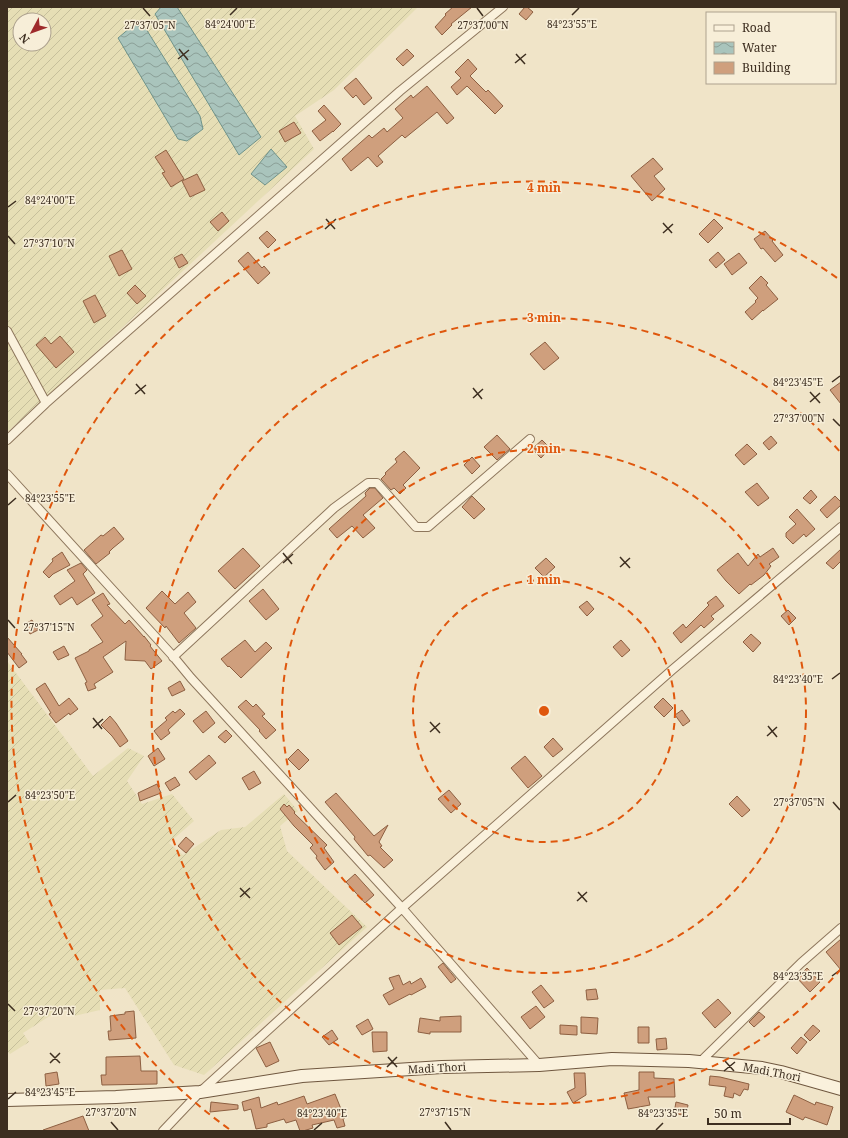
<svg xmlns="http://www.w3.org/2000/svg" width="848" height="1138" font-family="'Noto Serif',serif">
<defs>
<pattern id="farmland-furrows" width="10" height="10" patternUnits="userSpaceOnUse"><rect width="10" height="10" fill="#e6deb5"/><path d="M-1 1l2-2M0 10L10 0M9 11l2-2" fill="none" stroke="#c6bf9b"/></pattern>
<pattern id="water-waves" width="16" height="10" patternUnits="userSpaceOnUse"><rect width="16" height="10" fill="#a9c4bc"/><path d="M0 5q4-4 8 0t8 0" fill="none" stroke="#8ba098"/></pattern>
</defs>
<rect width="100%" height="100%" fill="#f0e4c8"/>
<!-- farmland -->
<path fill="url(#farmland-furrows)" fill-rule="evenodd" d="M 7,7 L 418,7 L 334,90 L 295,116 L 314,149 L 84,363 L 7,432 ZM 20,20 L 44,20 L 44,44 L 20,44 Z
M 7,661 L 93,776 L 128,748 L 144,756 L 127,781 L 142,804 L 172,794 L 194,821 L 169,843 L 183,855 L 221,830 L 245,827 L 284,794 L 298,811 L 280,826 L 287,851 L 367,927 L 204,1075 L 174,1065 L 125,988 L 100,990 L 100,1010 L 74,1016 L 64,1007 L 23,1033 L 29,1042 L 10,1054 L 7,1051 Z"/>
<!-- water -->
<path fill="url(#water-waves)" stroke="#6f938a" d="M 161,7 L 177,7 L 261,137 L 239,155 L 155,14 Z
M 137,22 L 143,24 L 200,116 L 203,129 L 187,141 L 178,139 L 118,38 Z
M 271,149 L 287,167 L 265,185 L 251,174 Z"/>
<!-- building -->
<path fill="#cf9f7d" stroke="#8d5f41" d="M 453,7 L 472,7 L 451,24 L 452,25 L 442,35 L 435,27 L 446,15 L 445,14 Z
M 525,7 L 527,7 L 533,12 L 526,20 L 519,14 Z
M 407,49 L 414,56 L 403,66 L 396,59 Z
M 468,59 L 477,69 L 470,76 L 486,92 L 488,90 L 503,106 L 495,114 L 467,86 L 457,95 L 451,87 L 461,78 L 455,72 Z
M 356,78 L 372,98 L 364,105 L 356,95 L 353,98 L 344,88 Z
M 427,86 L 454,118 L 447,124 L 437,112 L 405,138 L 402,135 L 378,156 L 383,162 L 377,167 L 368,157 L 351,171 L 342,159 L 369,135 L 372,138 L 384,128 L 387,132 L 403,118 L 395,109 L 411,95 L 413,98 Z
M 324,105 L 341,124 L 333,132 L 333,131 L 320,141 L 312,131 L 326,120 L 318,111 Z
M 294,122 L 301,133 L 285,142 L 279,131 Z
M 166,150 L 184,179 L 171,187 L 162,173 L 165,172 L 155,157 Z
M 653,158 L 663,169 L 654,176 L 665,189 L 652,201 L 631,176 Z
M 197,174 L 205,190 L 190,197 L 182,181 Z
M 222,212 L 229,221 L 218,231 L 210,222 Z
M 714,219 L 723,228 L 708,243 L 699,234 Z
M 267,231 L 276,240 L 268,248 L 259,238 Z
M 765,231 L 773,240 L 772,241 L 783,255 L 775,262 L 763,248 L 761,249 L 754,239 Z
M 122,250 L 132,269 L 119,276 L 109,256 Z
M 248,252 L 262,268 L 264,266 L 270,273 L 258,284 L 238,261 Z
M 718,252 L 725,260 L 716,268 L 709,260 Z
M 739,253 L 747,263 L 732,275 L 724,264 Z
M 182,254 L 188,263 L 179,268 L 174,258 Z
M 761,276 L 768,283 L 766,285 L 778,299 L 763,311 L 763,310 L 752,320 L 745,312 L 756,302 L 755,301 L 758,298 L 749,288 Z
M 135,285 L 146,296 L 137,304 L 127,293 Z
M 95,295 L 106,316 L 94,323 L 83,301 Z
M 60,336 L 74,352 L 56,368 L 36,345 L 45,337 L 51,344 Z
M 545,342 L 559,358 L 544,370 L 530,354 Z
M 841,382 L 841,404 L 830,390 Z
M 497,435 L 510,449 L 497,460 L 484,447 Z
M 771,436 L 777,443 L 769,450 L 763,443 Z
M 542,440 L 550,448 L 541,458 L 532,449 Z
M 747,444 L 757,454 L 744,465 L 735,455 Z
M 404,451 L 420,468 L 403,485 L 406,488 L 400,494 L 394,488 L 391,490 L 381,479 L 386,474 L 385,473 L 397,462 L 395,459 Z
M 472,457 L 480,466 L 472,474 L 464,465 Z
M 757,483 L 769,498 L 758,506 L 745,492 Z
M 370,488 L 375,488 L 383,498 L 363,515 L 375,528 L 363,538 L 352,526 L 337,538 L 329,529 L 366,496 L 365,493 Z
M 811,490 L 817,497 L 810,504 L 803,498 Z
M 472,496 L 485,509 L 474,519 L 462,507 Z
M 835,496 L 841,502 L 841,505 L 827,518 L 820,510 Z
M 797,509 L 815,529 L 806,537 L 804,534 L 793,544 L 786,537 L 786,533 L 796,524 L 789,517 Z
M 114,527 L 124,539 L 113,548 L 109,552 L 110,553 L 96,564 L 84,550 L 101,535 L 103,536 Z
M 243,548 L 260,566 L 235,589 L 218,571 Z
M 773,548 L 779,557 L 769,564 L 771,566 L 764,575 L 751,585 L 750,584 L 739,594 L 726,581 L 717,570 L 738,553 L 748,566 L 758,554 L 760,557 Z
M 841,549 L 841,561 L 833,569 L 826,563 Z
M 62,552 L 70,565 L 53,574 L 49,578 L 43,572 L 53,561 L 52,559 Z
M 546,558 L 555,567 L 544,577 L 535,568 Z
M 81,563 L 87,570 L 83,574 L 95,593 L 77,605 L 72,597 L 60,605 L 54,596 L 75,581 L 67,570 Z
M 263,589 L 279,609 L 266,620 L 249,601 Z
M 162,591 L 175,604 L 188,592 L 196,602 L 184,613 L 196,628 L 179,643 L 166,626 L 165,628 L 146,608 Z
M 103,593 L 110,604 L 107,605 L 125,624 L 129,620 L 144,637 L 144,636 L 151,645 L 150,646 L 162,661 L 151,669 L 145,661 L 125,660 L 126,641 L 103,657 L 113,672 L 94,684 L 96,688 L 88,691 L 85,683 L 87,682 L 75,658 L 89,651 L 89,650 L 103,642 L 91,625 L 103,616 L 92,600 Z
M 716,596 L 724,606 L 711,616 L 714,619 L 704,628 L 701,625 L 681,643 L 673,633 L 683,624 L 686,628 L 709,605 L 707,603 Z
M 587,601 L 594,609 L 587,616 L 579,607 Z
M 788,610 L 796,618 L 789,625 L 781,616 Z
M 32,620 L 38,630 L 30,634 L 25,624 Z
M 751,634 L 761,643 L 753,652 L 743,642 Z
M 7,637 L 22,654 L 21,654 L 27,662 L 19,668 L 7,652 Z
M 245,640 L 255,652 L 266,642 L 272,648 L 241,678 L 229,666 L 228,667 L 221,659 Z
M 621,640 L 630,650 L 622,657 L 613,647 Z
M 64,646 L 69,655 L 58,660 L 53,652 Z
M 180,681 L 185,690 L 172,696 L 168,688 Z
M 45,683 L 59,706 L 69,698 L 78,709 L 70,715 L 69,713 L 56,723 L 49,714 L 51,713 L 36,689 Z
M 663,698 L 673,708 L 664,717 L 654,707 Z
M 246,700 L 253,707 L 256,704 L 265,714 L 262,716 L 276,730 L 266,739 L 259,731 L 260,730 L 238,707 Z
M 180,709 L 185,714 L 168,730 L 170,733 L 161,740 L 154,731 L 167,720 L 165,718 L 173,711 L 175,713 Z
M 682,710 L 690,721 L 683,726 L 675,715 Z
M 206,711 L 215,723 L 203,733 L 193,721 Z
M 110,716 L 116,723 L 128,741 L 120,747 L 112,736 L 101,725 Z
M 226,730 L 232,736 L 225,743 L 218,737 Z
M 553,738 L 563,749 L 553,757 L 544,747 Z
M 158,748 L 165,759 L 154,766 L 148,756 Z
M 298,749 L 309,760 L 299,770 L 288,759 Z
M 209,755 L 216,763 L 196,780 L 189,772 Z
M 525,756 L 542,776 L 528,788 L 511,768 Z
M 254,771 L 261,783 L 249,790 L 242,778 Z
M 175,777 L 180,785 L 170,791 L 165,783 Z
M 157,784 L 161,793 L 140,801 L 138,793 Z
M 449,790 L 461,804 L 451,813 L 438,799 Z
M 336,793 L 374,836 L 388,825 L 379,842 L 382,846 L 380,847 L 393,860 L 384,868 L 370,855 L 368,856 L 354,839 L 355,837 L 325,802 Z
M 737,796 L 750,810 L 742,817 L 729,804 Z
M 284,804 L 287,807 L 289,805 L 295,812 L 294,813 L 327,845 L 324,848 L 334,862 L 325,870 L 316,858 L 317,856 L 310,848 L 313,845 L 294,826 L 280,809 Z
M 186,837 L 194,844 L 186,853 L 178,846 Z
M 355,874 L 374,895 L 365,903 L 346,882 Z
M 352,915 L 362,927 L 339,945 L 330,933 Z
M 841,939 L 841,970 L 826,952 Z
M 443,963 L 456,979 L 451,983 L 438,967 Z
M 807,968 L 820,982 L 810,992 L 797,978 Z
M 399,975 L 403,985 L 410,981 L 411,984 L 421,978 L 426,987 L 411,995 L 410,994 L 389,1005 L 383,995 L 394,989 L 389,978 Z
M 541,985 L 554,1001 L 544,1008 L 532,992 Z
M 596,989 L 598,999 L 587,1000 L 586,990 Z
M 718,999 L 731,1013 L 715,1028 L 702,1013 Z
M 536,1006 L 545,1017 L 530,1029 L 521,1017 Z
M 134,1011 L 136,1038 L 109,1040 L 108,1031 L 111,1031 L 110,1016 L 125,1014 L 125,1012 Z
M 759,1012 L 765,1017 L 754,1027 L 749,1022 Z
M 461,1016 L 461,1032 L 430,1032 L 430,1034 L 418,1032 L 420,1018 L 440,1021 L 440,1017 Z
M 581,1017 L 598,1018 L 597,1034 L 581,1033 Z
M 368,1019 L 373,1029 L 362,1035 L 356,1026 Z
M 560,1025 L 577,1026 L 577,1035 L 560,1034 Z
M 813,1025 L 820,1031 L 810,1041 L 804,1035 Z
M 638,1027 L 649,1027 L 649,1043 L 638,1043 Z
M 332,1030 L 338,1039 L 329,1045 L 322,1037 Z
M 372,1032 L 387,1032 L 387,1051 L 373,1052 Z
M 801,1037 L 807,1042 L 797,1054 L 791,1048 Z
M 666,1038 L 667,1049 L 657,1050 L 656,1039 Z
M 270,1042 L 279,1061 L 266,1067 L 256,1048 Z
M 140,1056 L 141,1071 L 157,1071 L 157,1084 L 102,1085 L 101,1075 L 106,1075 L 106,1057 Z
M 57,1072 L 59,1084 L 46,1086 L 45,1074 Z
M 639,1072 L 654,1072 L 654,1078 L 674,1079 L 675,1097 L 648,1097 L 650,1105 L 628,1109 L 624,1093 L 639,1090 Z
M 574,1073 L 585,1073 L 586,1095 L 573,1103 L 567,1092 L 575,1088 Z
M 710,1076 L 720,1077 L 749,1084 L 748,1090 L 744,1089 L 740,1096 L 734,1093 L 733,1098 L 724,1096 L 726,1087 L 709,1085 Z
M 335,1094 L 341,1109 L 345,1118 L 343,1119 L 345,1126 L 337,1128 L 334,1120 L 312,1125 L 313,1128 L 303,1131 L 300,1131 L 296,1120 L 286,1123 L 284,1119 L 267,1124 L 267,1127 L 256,1129 L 251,1109 L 244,1111 L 242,1102 L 259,1097 L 261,1108 L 277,1102 L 278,1105 L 304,1096 L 307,1104 Z
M 794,1095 L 815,1105 L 816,1102 L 833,1107 L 827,1125 L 805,1117 L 803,1120 L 786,1112 Z
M 211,1102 L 238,1105 L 238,1109 L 210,1112 Z
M 676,1102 L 688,1105 L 686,1116 L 674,1113 Z
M 83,1116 L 89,1131 L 43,1131 L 43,1130 Z"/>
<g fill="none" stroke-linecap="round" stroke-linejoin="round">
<!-- street casing -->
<g stroke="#8d765c" stroke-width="10">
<path id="street" d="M 7,331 L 46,403
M 7,440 L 46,403 L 400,91 L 503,7
M 7,474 L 172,655 L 191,678 L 402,908 L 539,1065
M 173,657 L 334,508 L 368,483 L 377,483 L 416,527 L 428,527 L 530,439
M 700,1062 L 801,963 L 841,928
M 163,1131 L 200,1092 L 402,908 L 672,670 L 841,527"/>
</g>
<!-- secondary casing -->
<g stroke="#6f573f" stroke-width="14">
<path id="secondary" d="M 7,1100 L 116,1097 L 200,1092 L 302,1076 L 442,1067 L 539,1065 L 612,1059 L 689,1061 L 762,1068 L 781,1072 L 841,1089"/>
</g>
<!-- street -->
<use href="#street" stroke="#faf1dc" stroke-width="8"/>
<!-- secondary -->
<use href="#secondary" stroke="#faf1dc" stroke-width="12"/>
</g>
<!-- ticks -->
<path fill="none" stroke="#3d2e20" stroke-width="1.5" d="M 143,8 L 150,16M 477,8 L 483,16M 230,15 L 237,8M 572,15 L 579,8M 179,49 L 188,60M 516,54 L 525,64M 178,59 L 189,50M 515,63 L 526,54M 8,207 L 16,201M 326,219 L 335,229M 663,223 L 672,233M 325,229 L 336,219M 663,233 L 673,224M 8,236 L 15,244M 832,382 L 840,376M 136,384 L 145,394M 473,388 L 482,399M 810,392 L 820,403M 135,394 L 146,385M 473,398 L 483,389M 810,402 L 820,393M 833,419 L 840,426M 8,505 L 16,498M 283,553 L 292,564M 620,557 L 630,568M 283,563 L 293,554M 620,567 L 630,558M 8,620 L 15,628M 832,679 L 840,673M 93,718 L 102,729M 430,722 L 440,733M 768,726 L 777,737M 93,728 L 103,719M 430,732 L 440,723M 767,736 L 777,727M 8,802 L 16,795M 833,802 L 840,810M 240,888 L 250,898M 578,892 L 587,902M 240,897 L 250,888M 577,901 L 587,892M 832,976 L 840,970M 8,1004 L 15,1011M 50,1053 L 60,1063M 388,1057 L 397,1067M 725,1061 L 734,1071M 50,1063 L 60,1053M 387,1067 L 397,1057M 724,1071 L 735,1062M 8,1099 L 16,1092M 111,1122 L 118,1130M 445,1122 L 451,1130M 314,1130 L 322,1123M 656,1130 L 663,1123"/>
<!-- distance rings -->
<g fill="none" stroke="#df570d" stroke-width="2" stroke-dasharray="7 5">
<circle cx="544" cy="711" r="131"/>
<circle cx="544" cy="711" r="262"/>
<path d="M841 969A393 393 0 1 1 841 453"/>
<path d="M229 1129A523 523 0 0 1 840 280"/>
</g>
<g text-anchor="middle" stroke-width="3" stroke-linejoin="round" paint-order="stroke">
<!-- street labels -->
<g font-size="11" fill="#3d2e20" stroke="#f7eed8">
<text transform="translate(437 1068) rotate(-3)" y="4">Madi Thori</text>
<text transform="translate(772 1072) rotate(11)" y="4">Madi Thori</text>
</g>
</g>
<g font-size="10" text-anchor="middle" fill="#3d2e20" stroke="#f7eed8" stroke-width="3" stroke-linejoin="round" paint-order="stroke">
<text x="230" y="28">84°24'00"E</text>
<text x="572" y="28">84°23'55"E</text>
<text x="150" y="29">27°37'05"N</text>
<text x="483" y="29">27°37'00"N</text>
<text x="50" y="204">84°24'00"E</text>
<text x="49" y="247">27°37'10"N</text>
<text x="798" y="386">84°23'45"E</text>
<text x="799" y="422">27°37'00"N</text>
<text x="50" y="502">84°23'55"E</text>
<text x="49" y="631">27°37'15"N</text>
<text x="798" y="683">84°23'40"E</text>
<text x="50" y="799">84°23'50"E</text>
<text x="799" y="806">27°37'05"N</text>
<text x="798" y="980">84°23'35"E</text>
<text x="49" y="1015">27°37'20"N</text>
<text x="50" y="1096">84°23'45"E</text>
<text x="111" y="1116">27°37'20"N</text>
<text x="445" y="1116">27°37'15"N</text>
<text x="322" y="1117">84°23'40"E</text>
<text x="663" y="1117">84°23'35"E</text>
</g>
<circle cx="544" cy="711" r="6" fill="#df570d" stroke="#f7eed8" stroke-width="2"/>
<g font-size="12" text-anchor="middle" font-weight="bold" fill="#df570d" stroke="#f7eed8" stroke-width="3" stroke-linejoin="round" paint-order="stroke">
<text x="544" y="192">4 min</text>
<text x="544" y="322">3 min</text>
<text x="544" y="453">2 min</text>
<text x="544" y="584">1 min</text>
</g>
<!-- border -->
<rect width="848" height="1138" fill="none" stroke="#3d2e20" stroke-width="16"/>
<!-- legend -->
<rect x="706" y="12" width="130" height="72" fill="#f7eed8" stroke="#ada18e"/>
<rect x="714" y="25" width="20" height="6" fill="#faf1dc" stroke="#ada18e"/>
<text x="742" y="32" font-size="12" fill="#3d2e20">Road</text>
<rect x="714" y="42" width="20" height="12" fill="url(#water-waves)" stroke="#ada18e"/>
<text x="742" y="52" font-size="12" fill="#3d2e20">Water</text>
<rect x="714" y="62" width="20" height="12" fill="#cf9f7d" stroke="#ada18e"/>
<text x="742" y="72" font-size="12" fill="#3d2e20">Building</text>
<!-- north arrow -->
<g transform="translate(32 32) rotate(229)"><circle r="19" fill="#f7eed8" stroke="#ada18e"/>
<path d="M0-3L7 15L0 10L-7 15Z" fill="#9e2a2b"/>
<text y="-6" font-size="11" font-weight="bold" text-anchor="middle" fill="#3d2e20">N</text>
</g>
<!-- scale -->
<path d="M708 1118v6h82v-6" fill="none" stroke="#3d2e20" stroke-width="2"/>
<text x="714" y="1118" font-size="12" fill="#3d2e20" stroke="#f7eed8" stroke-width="3" paint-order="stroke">50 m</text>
</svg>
